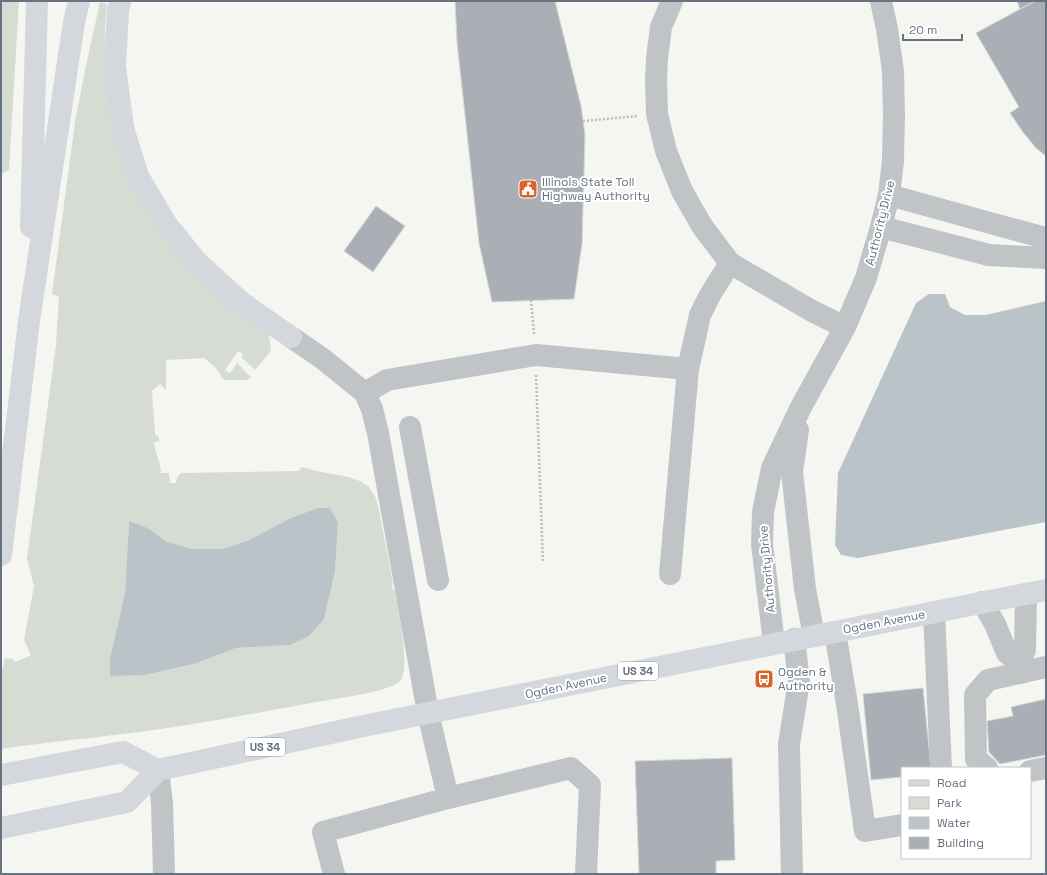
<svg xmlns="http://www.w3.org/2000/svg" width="1047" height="875" font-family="'Space Grotesk',sans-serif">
<rect width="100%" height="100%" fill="#f5f5f2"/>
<!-- green -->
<path fill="#d6dcd3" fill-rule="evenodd" d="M 1,1 L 19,1 L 9,169 L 11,169 L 1,174 Z
M 100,2 L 107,4 L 105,27 L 106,75 L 121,152 L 244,315 L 269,335 L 271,351 L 255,370 L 241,357 L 243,354 L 238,351 L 225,370 L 230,373 L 237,363 L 251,377 L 247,380 L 224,380 L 214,366 L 204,358 L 166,360 L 166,390 L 160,384 L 152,391 L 155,434 L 159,437 L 159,441 L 154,442 C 155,453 161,462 161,473 L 169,473 L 170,483 L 176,483 L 177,477 L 181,473 L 298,471 L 302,467 L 321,472 L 349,477 L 362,482 L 369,487 L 375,496 L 379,510 L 393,583 L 392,587 L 395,592 C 398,609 411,668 400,681 C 390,692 333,699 316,702 C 273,710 230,718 187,725 C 126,735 63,740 1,749 L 1,675 L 5,658 L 12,659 L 16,662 L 31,655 L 24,640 L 34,586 L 27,559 L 56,345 L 59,297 L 52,294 L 75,122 L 85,70 ZM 317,508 L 338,523 L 335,572 L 324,619 L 290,645 L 236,648 L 197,663 L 110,676 L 110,658 L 125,593 L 129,522 L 150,529 L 164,541 L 192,549 L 222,549 L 247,541 L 291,518 Z"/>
<!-- water -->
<path fill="#bac4c8" d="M 929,294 L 945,294 L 950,307 L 965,315 L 986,315 L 1046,301 L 1046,522 L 858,558 L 841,555 L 835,545 L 838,473 L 916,303 Z
M 317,508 L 330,508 L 338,523 L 335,572 L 324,619 L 309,636 L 290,645 L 236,648 L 197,663 L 145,675 L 110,676 L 110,658 L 125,593 L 129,521 L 150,529 L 165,541 L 192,549 L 222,549 L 247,541 L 291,518 Z"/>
<!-- building -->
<path fill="#a9afb5" stroke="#d6d6d4" d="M 455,1 L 555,1 L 581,106 L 585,135 L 582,244 L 574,299 L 492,302 L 479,243 L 457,42 Z
M 1017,1 L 1035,1 L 1020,9 Z
M 1035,1 L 1046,1 L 1046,156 L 1036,148 L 1022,131 L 1010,113 L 1019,107 L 976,33 Z
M 376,206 L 405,226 L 373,272 L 344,251 Z
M 923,688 L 931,768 L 902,768 L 902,777 L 871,780 L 863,694 Z
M 1046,699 L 1046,755 L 1000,764 L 989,752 L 987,721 L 1013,716 L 1011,707 Z
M 732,758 L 735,860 L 716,861 L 716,874 L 639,874 L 635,761 Z"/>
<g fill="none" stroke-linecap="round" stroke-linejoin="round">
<!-- path -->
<path stroke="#babcbe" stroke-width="2.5" stroke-dasharray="2 2" stroke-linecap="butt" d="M 583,121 L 638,116
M 531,300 L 534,334
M 536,375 L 543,562"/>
<!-- minor -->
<path stroke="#c0c4c7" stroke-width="22" d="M 672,1 L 661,27 L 657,58 L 656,80 L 657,114 L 666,151 L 682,191 L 702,226 L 730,263 L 812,311 L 845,327
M 889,195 L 1001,226 L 1046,238
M 881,227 L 989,255 L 1046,258
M 291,337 L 323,359 L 365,393 L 372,409 L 378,433 L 428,713 L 448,798
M 365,393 L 387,380 L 536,355 L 688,369
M 410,427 L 438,580
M 798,430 L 792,472 L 805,589 L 814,636
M 670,574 L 688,369 L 700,315 L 710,295 L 730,263
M 982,602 L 995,624 L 1007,653 L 1019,662
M 934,612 L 941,768
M 835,632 L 847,704 L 865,831 L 902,825
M 774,643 L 762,544 L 763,512 L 772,468 L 801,407 L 845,327 L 866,278 L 881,227 L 889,195 L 893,161 L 894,115 L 893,71 L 887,29 L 881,1
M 1021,673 L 1019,662 L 1025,650 L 1026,594
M 987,768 L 976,759 L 975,695 L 988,680 L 1046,667
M 158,770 L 162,803 L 164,874
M 1030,771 L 1046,768
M 334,874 L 323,832 L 448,798 L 571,768 L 590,785 L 586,874
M 792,874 L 789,744 L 799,681 L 794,639"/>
<!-- major -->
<path stroke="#d4d8dc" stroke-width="22" d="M 158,770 L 373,724 L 1046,590
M 1,775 L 123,752 L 158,770
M 1,828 L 127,802 L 158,770"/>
<!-- highway -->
<path stroke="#d4d8dc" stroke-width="22" d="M 120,1 L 118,11 L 115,66 L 123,128 L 138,176 L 167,225 L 198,263 L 242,303 L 291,337
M 31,227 L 37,1
M 1,555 L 29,321 L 74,22 L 79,1"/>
</g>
<!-- icons -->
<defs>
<g id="civic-square" transform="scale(1)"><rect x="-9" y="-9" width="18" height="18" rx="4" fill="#d9622e" stroke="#fff"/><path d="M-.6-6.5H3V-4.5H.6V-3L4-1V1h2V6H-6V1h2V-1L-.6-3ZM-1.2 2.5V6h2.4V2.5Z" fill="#fff"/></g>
<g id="bus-square" transform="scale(1)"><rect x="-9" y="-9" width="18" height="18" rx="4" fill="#d9622e" stroke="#fff"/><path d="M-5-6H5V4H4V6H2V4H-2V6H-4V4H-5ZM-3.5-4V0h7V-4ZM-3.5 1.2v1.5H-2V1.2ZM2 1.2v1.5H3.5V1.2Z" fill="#fff"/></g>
</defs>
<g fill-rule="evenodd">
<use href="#civic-square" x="528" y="189"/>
<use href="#bus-square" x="764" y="679"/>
</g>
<g text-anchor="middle" stroke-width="4" stroke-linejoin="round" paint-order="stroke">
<!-- shield labels -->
<g fill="#fff" stroke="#949da7" stroke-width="1">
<rect x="618" y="662" width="40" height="18" rx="3"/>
<rect x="245" y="738" width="40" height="18" rx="3"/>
</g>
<g font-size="11" font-weight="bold" fill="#667381">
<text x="638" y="675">US 34</text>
<text x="265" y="751">US 34</text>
</g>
<!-- poi labels -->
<g font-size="12" fill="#667381" stroke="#fff" text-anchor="start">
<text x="542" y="186">Illinois State Toll<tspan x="542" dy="14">Highway Authority</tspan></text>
<text x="778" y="676">Ogden &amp;<tspan x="778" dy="14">Authority</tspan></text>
</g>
<!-- street labels -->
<g font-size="12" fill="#667381" stroke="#fff">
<text transform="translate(880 223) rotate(-76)" y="4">Authority Drive</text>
<text transform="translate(767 569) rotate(-95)" y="4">Authority Drive</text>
<text transform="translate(884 622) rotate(-11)" y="4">Ogden Avenue</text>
<text transform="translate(566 686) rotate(-12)" y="4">Ogden Avenue</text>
</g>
</g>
<!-- border -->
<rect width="1047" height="875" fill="none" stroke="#667381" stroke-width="4"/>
<!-- legend -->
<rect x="901" y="767" width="130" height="92" fill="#ffffff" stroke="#c2c7cd"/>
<rect x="909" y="780" width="20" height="6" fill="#d4d8dc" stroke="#c2c7cd"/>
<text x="937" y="787" font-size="12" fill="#667381">Road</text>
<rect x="909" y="797" width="20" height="12" fill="#d6dcd3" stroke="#c2c7cd"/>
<text x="937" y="807" font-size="12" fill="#667381">Park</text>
<rect x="909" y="817" width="20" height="12" fill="#bac4c8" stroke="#c2c7cd"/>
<text x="937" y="827" font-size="12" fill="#667381">Water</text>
<rect x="909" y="837" width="20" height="12" fill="#a9afb5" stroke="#c2c7cd"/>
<text x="937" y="847" font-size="12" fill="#667381">Building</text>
<!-- scale -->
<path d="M903 34v6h59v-6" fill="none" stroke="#667381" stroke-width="2"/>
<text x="909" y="34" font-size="12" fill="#667381" stroke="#ffffff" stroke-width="3" paint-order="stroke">20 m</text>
</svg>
